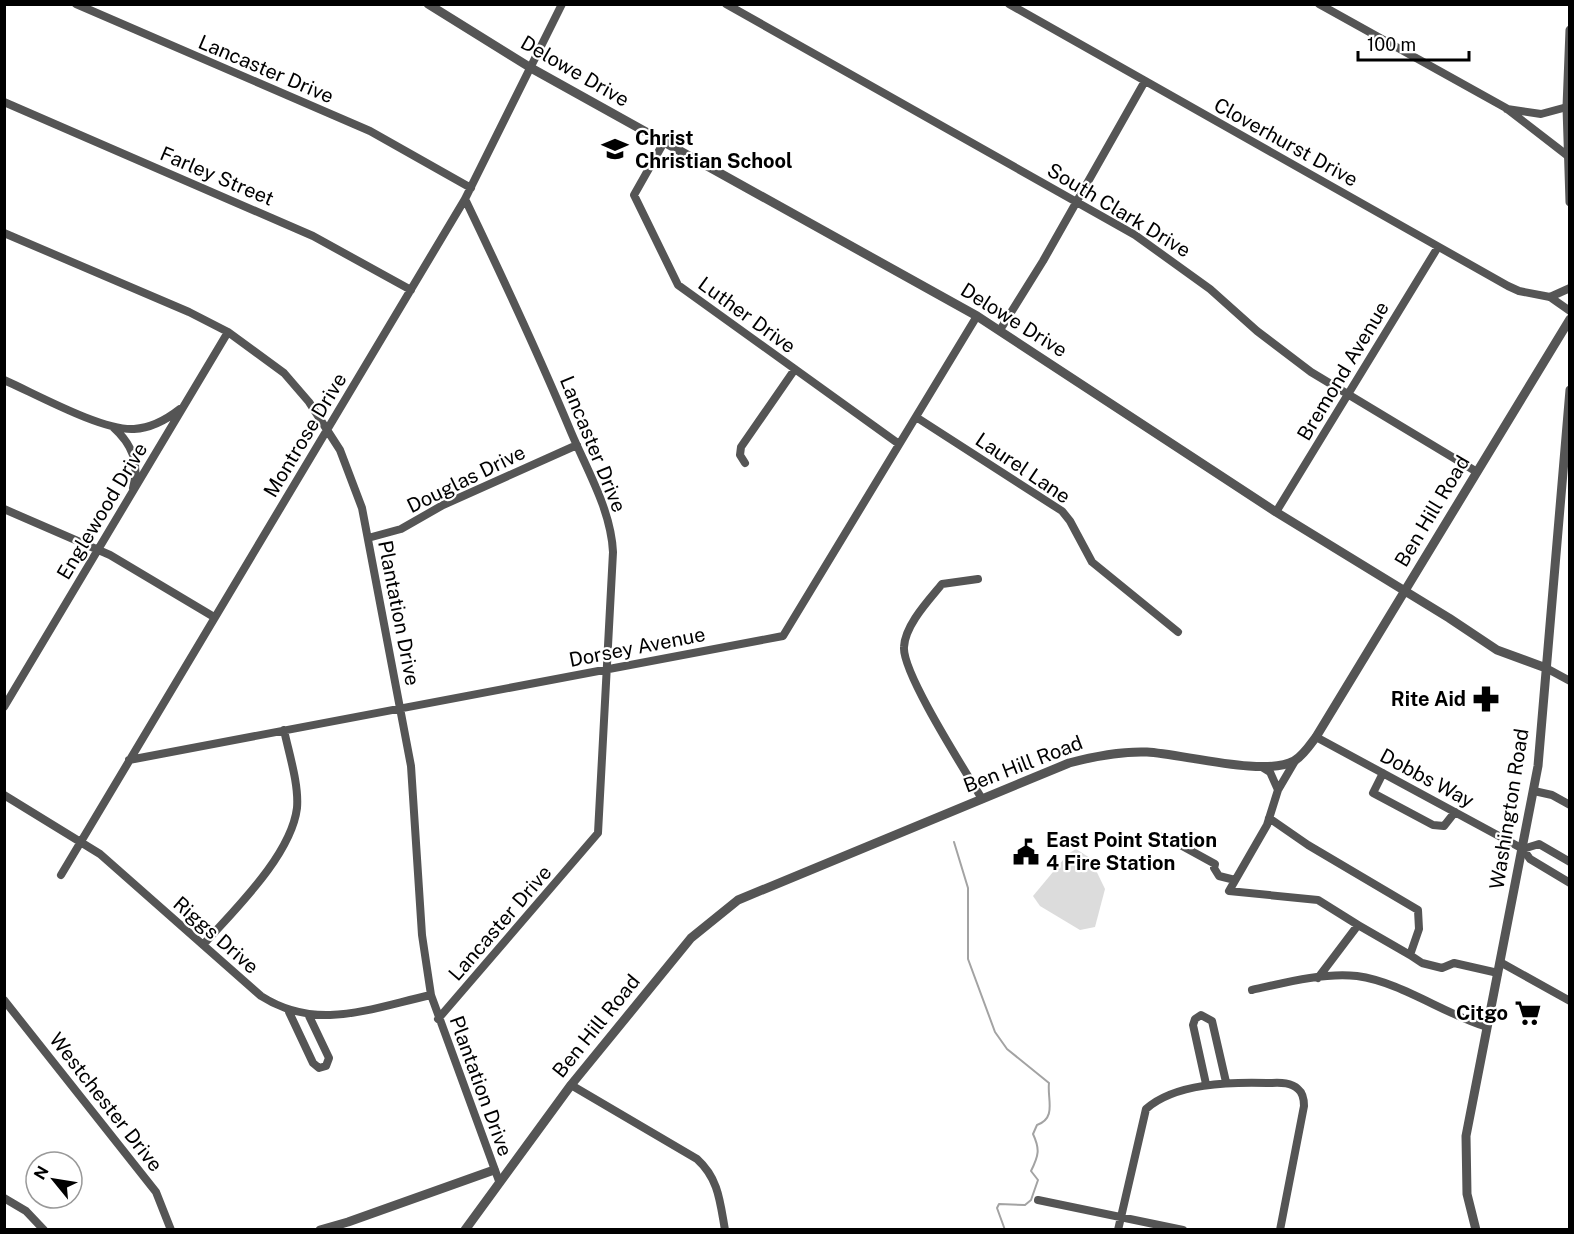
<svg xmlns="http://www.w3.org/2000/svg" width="1574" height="1234" font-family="'Public Sans',sans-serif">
<rect width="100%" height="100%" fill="#fff"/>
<!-- pitch -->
<path fill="#dcdcdc" d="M 1076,849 L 1090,858 L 1105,889 L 1095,927 L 1080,930 L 1040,906 L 1033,896 L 1068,854 Z"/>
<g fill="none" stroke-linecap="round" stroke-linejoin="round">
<!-- stream -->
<path stroke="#a3a3a3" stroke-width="2" d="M 954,842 L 968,888 L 968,959 L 995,1032 L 1007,1049 L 1049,1083 C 1047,1099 1057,1118 1037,1125 L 1033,1134 C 1040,1149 1039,1155 1031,1171 L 1038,1180 L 1031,1200 L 1025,1205 L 999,1204 L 997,1208 L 1005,1230"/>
<!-- minor -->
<path stroke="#555" stroke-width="8" d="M 76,4 L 370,131 L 471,188
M 726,4 L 1135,235 L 1210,289 L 1257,331 L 1311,372 L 1477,472
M 1009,4 L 1508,286 L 1519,291 L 1550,297 L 1570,311
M 1319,4 L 1506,108 L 1568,156
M 4,102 L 313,236 L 411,290
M 1507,109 L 1541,114 L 1567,107
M 664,142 L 634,195 L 678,285 L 899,444
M 4,233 L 189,312 L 228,332 L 284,373 L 309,402 L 340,450 L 362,508 L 411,766 L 422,935 L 431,995 L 499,1181
M 1550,297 L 1570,288
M 1000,330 L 1043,261 L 1145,81
M 4,380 C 36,394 102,431 134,429 C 152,428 166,420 180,409
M 916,417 L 1062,511 L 1070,521 L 1092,562 L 1178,632
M 113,427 C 132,444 140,463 133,488
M 745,463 L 740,455 L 741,447 L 795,369
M 4,509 L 110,555 L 214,617
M 1276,512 L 1438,247
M 368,538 L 401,529 L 443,505 L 577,445
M 978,579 L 942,584 C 929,600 905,625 904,647 C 902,673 966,772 982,799
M 1546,668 L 1570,681
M 4,707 L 228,332
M 1316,737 L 1523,849 L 1530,859 L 1570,883
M 129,760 L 783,636 L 977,316
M 1262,767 L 1270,772 L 1278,790 L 1295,761
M 1383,773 L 1373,793 L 1433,825 L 1444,826 L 1455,812
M 1278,790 L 1267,825 L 1229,891 L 1318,900 L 1358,925
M 1534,791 L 1552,795 L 1570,805
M 4,795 L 100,854 L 261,996 C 317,1032 371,1008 431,995
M 1269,818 L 1308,845 L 1418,910 L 1419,929 L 1410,955 L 1358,925 L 1318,978
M 1164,836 L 1215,864 L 1214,868 L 1219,876 L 1235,880
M 1523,849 L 1539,844 L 1570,862
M 61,875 L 465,199 L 562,4
M 203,945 C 233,911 291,856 297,808 C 299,784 289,754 284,730
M 1410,955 L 1422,963 L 1442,968 L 1454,963 L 1498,973
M 1500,962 L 1570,1001
M 1252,990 C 1283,983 1325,972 1357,976 C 1401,982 1444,1014 1487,1027
M 4,1000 L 156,1192 L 171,1230
M 289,1012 L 313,1063 L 319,1068 L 326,1066 L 329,1058 L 309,1016
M 438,1019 L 598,833 L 613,552 C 611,510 587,470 571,432 C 538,353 502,276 465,199
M 1206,1084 L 1193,1025 L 1195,1019 L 1201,1015 L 1212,1021 L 1226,1082
M 571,1085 L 697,1159 C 719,1179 720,1202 725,1230
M 4,1198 L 26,1211 L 44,1230
M 1038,1200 L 1183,1230
M 1118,1230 L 1146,1109 C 1175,1083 1230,1082 1267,1083 C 1277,1083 1290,1081 1298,1089 C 1303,1093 1304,1100 1304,1106 L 1280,1230"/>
<!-- tertiary -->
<path stroke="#555" stroke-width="9" d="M 428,4 L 531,68 L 977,316 L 1276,512 L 1449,618 L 1497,650 L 1546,668
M 1570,30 L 1567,107 L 1570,202
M 320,1230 L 348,1222 L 494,1170
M 465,1230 L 571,1085 L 691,938 L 738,900 L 1069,763 C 1095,756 1120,751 1147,752 C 1182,754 1266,777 1294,761 C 1303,756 1310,745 1316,737 L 1570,319
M 1476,1230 L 1467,1194 L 1466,1136 L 1538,766 L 1570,390"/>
</g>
<!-- icons -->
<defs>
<g id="school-bare" transform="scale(2.07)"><path d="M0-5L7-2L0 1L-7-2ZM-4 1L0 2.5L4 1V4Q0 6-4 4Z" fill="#000" stroke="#fff" stroke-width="2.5" paint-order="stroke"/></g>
<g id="pharmacy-bare" transform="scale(2.07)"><path d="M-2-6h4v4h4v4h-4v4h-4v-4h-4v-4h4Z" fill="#000" stroke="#fff" stroke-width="2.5" paint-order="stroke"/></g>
<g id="civic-bare" transform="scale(2.07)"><path d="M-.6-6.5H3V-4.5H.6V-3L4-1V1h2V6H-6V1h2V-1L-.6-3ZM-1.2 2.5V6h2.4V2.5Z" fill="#000" stroke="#fff" stroke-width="2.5" paint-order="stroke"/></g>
<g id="supermarket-bare" transform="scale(2.07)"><path d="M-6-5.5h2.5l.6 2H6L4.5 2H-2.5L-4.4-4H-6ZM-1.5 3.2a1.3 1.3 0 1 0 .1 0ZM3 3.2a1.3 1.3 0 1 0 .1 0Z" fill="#000" stroke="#fff" stroke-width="2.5" paint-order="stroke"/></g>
</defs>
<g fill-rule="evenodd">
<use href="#school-bare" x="615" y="149"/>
<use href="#pharmacy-bare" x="1486" y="699"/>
<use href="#civic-bare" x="1026" y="852"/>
<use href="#supermarket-bare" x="1528" y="1013"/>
</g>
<g text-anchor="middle" stroke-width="4.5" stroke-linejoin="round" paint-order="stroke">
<!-- street labels -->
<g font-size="20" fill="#000" stroke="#fff">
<text transform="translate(266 69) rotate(23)" y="7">Lancaster Drive</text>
<text transform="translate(575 71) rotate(30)" y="7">Delowe Drive</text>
<text transform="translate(1286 142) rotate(29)" y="7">Cloverhurst Drive</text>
<text transform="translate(217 176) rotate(23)" y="7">Farley Street</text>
<text transform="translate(1119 210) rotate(31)" y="7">South Clark Drive</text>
<text transform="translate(747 315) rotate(36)" y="7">Luther Drive</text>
<text transform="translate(1014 320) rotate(32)" y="7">Delowe Drive</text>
<text transform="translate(1343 371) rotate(-59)" y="7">Bremond Avenue</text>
<text transform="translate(305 435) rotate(-59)" y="7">Montrose Drive</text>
<text transform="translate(593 444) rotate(68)" y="7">Lancaster Drive</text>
<text transform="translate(1023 468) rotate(34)" y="7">Laurel Lane</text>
<text transform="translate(466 479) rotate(-26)" y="7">Douglas Drive</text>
<text transform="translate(102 511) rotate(-59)" y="7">Englewood Drive</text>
<text transform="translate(1432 511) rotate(-59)" y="7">Ben Hill Road</text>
<text transform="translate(399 613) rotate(79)" y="7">Plantation Drive</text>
<text transform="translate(637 647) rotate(-11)" y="7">Dorsey Avenue</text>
<text transform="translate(1023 764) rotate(-21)" y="7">Ben Hill Road</text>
<text transform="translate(1427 778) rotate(28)" y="7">Dobbs Way</text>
<text transform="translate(1509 809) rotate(-81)" y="7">Washington Road</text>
<text transform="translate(500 923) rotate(-49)" y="7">Lancaster Drive</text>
<text transform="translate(216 935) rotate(41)" y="7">Riggs Drive</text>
<text transform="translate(596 1026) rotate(-51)" y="7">Ben Hill Road</text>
<text transform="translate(481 1086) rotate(70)" y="7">Plantation Drive</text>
<text transform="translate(106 1102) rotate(52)" y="7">Westchester Drive</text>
</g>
<!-- poi labels -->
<g font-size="20" font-weight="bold" fill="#000" stroke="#fff" text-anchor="start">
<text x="635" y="145">Christ<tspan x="635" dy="23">Christian School</tspan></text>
<text x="1466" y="706" text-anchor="end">Rite Aid</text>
<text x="1046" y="847">East Point Station<tspan x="1046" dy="23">4 Fire Station</tspan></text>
<text x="1508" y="1020" text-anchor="end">Citgo</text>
</g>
</g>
<!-- border -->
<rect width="1574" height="1234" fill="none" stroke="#000000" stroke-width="12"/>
<!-- north arrow -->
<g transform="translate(54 1180) rotate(300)"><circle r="28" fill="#ffffff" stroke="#999999" stroke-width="1.5"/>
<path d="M0-4.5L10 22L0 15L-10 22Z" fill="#000000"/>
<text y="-9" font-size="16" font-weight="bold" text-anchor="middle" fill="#000000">N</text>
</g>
<!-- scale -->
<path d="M1358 51v9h111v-9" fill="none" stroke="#000000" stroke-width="3"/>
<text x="1367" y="51" font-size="18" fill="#000000" stroke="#ffffff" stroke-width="4.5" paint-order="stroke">100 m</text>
</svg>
